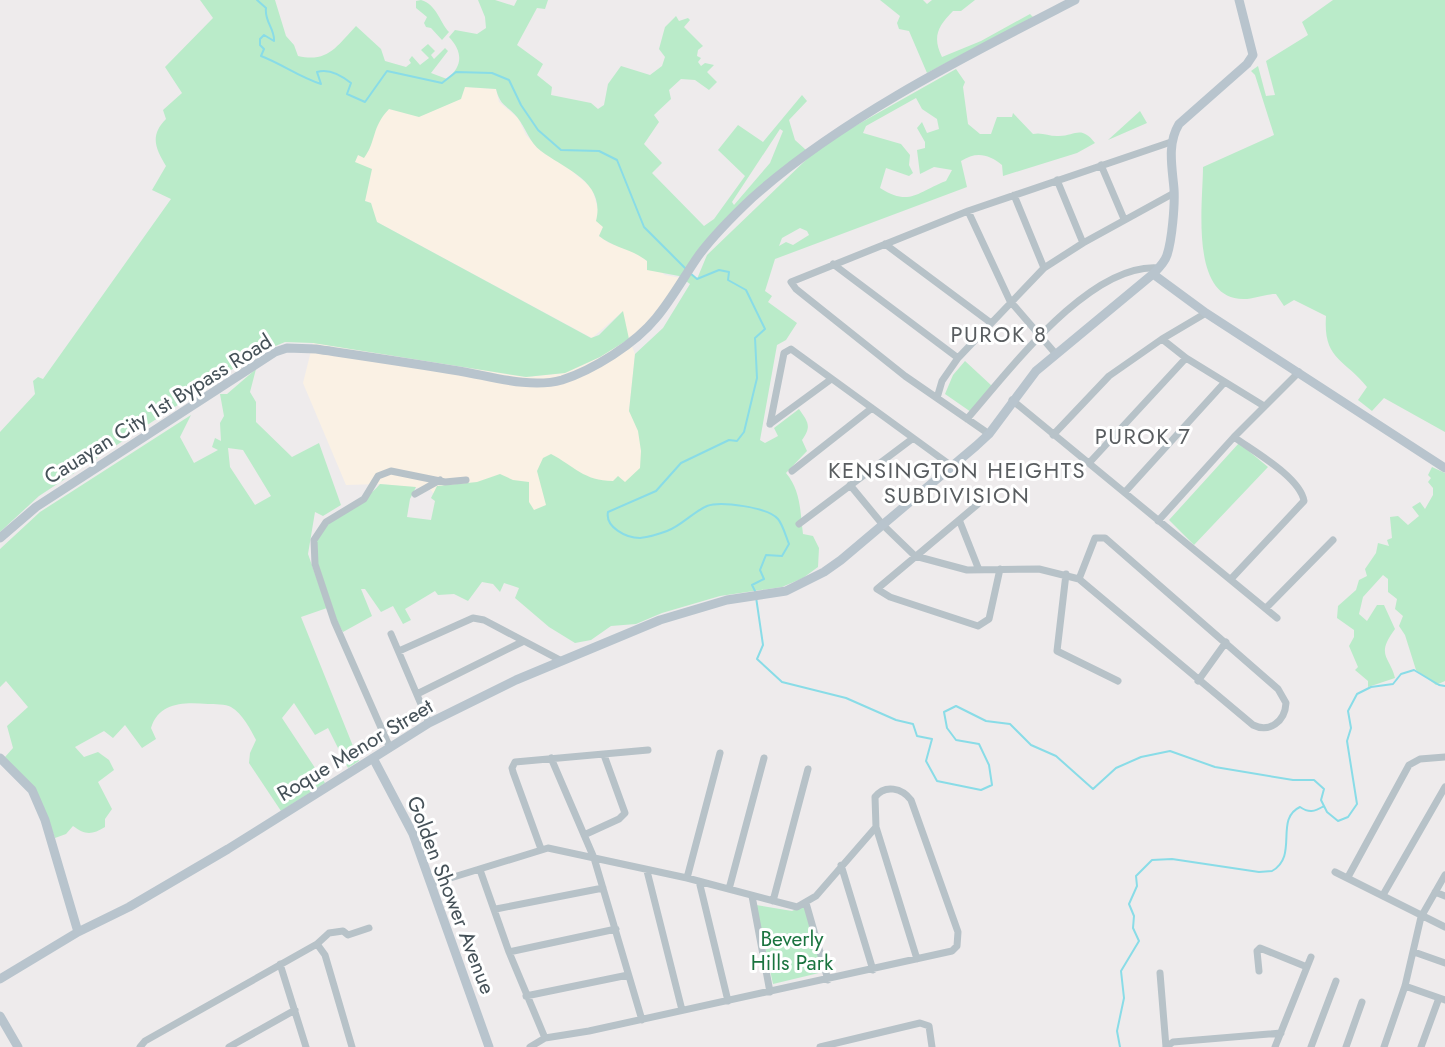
<svg xmlns="http://www.w3.org/2000/svg" width="1445" height="1047" font-family="Jost,sans-serif">
<rect width="100%" height="100%" fill="#eeebec"/>
<!-- commercial -->
<path fill="#faf1e4" d="M 465,87 L 496,89 L 499,102 L 518,118 L 526,135 L 541,151 L 560,161 L 592,188 L 603,227 L 599,236 L 609,243 L 634,251 L 665,275 L 681,278 L 655,315 L 629,339 L 635,354 L 629,411 L 641,431 L 646,466 L 584,519 L 439,501 L 430,489 L 380,484 L 346,485 L 303,383 L 313,343 L 526,377 L 565,373 L 600,357 L 628,339 L 622,312 L 592,338 L 377,222 L 373,216 L 371,203 L 365,201 L 366,194 L 355,162 L 358,155 L 369,151 L 376,122 L 389,109 Z"/>
<!-- green -->
<path fill="#baebc9" fill-rule="evenodd" d="M 200,0 L 275,0 L 286,36 L 294,45 L 298,56 C 328,63 337,46 356,26 L 381,49 L 385,61 L 406,67 L 411,63 L 409,60 L 412,56 L 420,65 L 429,58 L 421,50 L 428,44 L 435,51 L 431,55 L 434,59 L 445,48 L 448,51 L 431,73 L 447,79 C 463,66 463,52 449,37 L 455,30 L 477,34 L 486,28 L 485,17 L 478,0 L 495,0 L 514,6 L 517,0 L 548,0 L 545,9 L 537,8 L 517,45 L 543,64 L 537,75 L 552,87 L 551,95 L 591,103 L 598,109 L 604,105 L 608,84 L 621,66 L 650,75 L 662,66 L 665,57 L 659,49 L 665,27 L 676,16 L 679,21 L 688,18 L 690,20 L 684,27 L 703,46 L 698,50 L 697,56 L 701,58 L 698,62 L 701,66 L 705,63 L 714,65 L 707,72 L 717,82 L 709,90 L 695,80 L 681,79 L 669,90 L 671,99 L 654,115 L 659,122 L 644,144 L 662,163 L 652,173 L 704,226 L 714,219 L 745,176 L 718,150 L 738,125 L 763,142 L 802,95 L 807,101 L 789,120 L 795,140 L 806,150 L 742,207 L 687,269 L 697,279 L 707,255 L 809,157 L 839,135 L 956,69 L 965,82 L 963,87 L 968,124 L 980,134 L 991,134 L 997,117 L 1012,117 L 1013,113 L 1033,134 C 1042,132 1048,136 1057,136 C 1075,137 1080,124 1095,143 L 1077,153 L 1003,176 L 1002,165 C 989,154 976,151 961,161 L 967,187 L 775,259 L 765,291 L 772,296 L 768,302 L 797,323 L 786,340 L 777,345 L 760,440 L 765,443 L 778,436 L 774,428 L 799,409 C 808,422 812,426 802,440 L 807,451 L 786,473 C 801,491 800,511 803,534 L 813,536 L 819,548 L 818,567 L 803,578 L 782,587 L 720,596 L 662,613 L 636,624 L 611,626 L 591,640 L 575,643 L 549,627 L 515,598 L 519,588 L 504,583 L 500,592 L 493,584 L 482,582 L 468,601 L 454,594 L 438,595 L 435,591 L 405,609 L 411,620 L 403,624 L 393,606 L 381,612 L 365,589 L 361,589 L 372,616 L 343,632 C 332,613 314,565 316,543 C 317,537 324,528 328,523 C 343,508 365,502 380,484 L 416,487 L 410,499 L 407,517 L 431,520 L 435,501 L 431,498 L 437,486 L 477,482 L 500,474 L 513,480 L 529,482 L 529,502 L 534,510 L 546,505 L 537,471 L 543,458 L 551,454 C 574,466 584,481 613,481 L 618,476 L 625,482 L 640,468 L 641,451 L 638,431 L 629,411 L 635,354 L 663,328 L 690,284 L 679,276 L 647,270 L 647,261 C 632,249 614,248 599,236 L 603,227 L 596,221 C 606,181 564,169 541,151 C 529,142 526,128 517,117 C 507,105 500,106 496,89 L 465,87 L 461,99 L 419,117 L 389,109 C 371,128 377,140 364,158 L 358,155 L 355,162 L 372,169 L 365,201 L 371,203 L 377,222 L 591,338 L 599,335 L 623,311 L 629,339 L 600,357 L 565,373 L 526,377 L 313,343 L 285,342 L 254,355 L 39,496 L 0,532 L 0,432 L 35,394 L 33,381 L 38,377 L 43,379 L 171,199 L 152,190 L 166,166 C 156,149 149,136 166,119 L 163,110 L 182,93 L 165,67 L 213,18 ZM 916,98 L 922,109 L 937,119 L 939,129 L 927,133 L 922,122 L 917,128 L 925,142 L 925,148 L 917,150 L 920,174 L 934,167 L 952,170 L 946,181 C 917,192 910,207 880,188 L 886,168 L 909,176 L 913,173 L 909,165 L 910,155 L 901,144 L 863,133 L 866,126 ZM 780,129 L 783,131 L 770,163 L 734,205 L 732,202 ZM 800,228 L 807,231 L 809,235 L 793,245 L 786,242 L 779,246 L 782,238 Z
M 421,0 C 437,5 439,21 449,32 L 442,40 L 431,28 L 426,27 L 424,23 L 427,17 L 416,8 L 416,1 Z
M 880,0 L 923,0 L 927,4 L 932,0 L 975,0 L 961,11 L 953,11 C 938,26 932,37 942,57 L 981,41 L 1030,14 L 1033,17 L 927,73 L 909,31 L 899,29 L 897,23 L 900,16 Z
M 1333,0 L 1445,0 L 1445,432 L 1384,398 L 1372,411 L 1358,400 L 1367,387 C 1344,358 1323,360 1326,316 L 1294,300 L 1284,306 L 1276,294 C 1264,294 1254,299 1244,299 C 1189,300 1203,203 1203,167 L 1274,135 L 1255,75 L 1251,71 L 1258,66 L 1266,96 L 1275,95 L 1266,61 L 1308,35 L 1302,22 Z
M 1140,111 L 1147,123 L 1108,140 Z
M 965,361 L 992,386 L 971,412 L 945,394 L 953,375 Z
M 256,369 L 250,392 L 256,402 L 256,422 L 292,457 L 319,443 L 341,505 L 323,516 L 315,512 L 308,554 L 327,608 L 301,617 L 359,761 L 348,768 L 328,728 L 315,735 L 294,703 L 282,718 L 325,783 L 281,811 L 249,763 L 250,753 L 256,740 C 251,730 242,713 231,707 C 226,704 214,704 208,704 C 184,702 159,702 151,728 L 156,739 L 142,748 L 125,725 L 113,738 L 104,731 L 75,747 L 84,757 L 98,752 L 109,760 L 114,770 L 98,782 L 112,809 L 105,819 L 105,827 C 92,835 85,835 73,826 L 66,834 L 55,838 L 42,804 L 5,757 L 13,748 L 7,726 L 28,707 L 6,681 L 0,687 L 0,549 L 40,512 L 191,415 L 180,437 L 194,463 L 218,450 L 212,447 L 215,438 L 221,441 L 220,423 L 224,416 L 220,394 L 227,394 ZM 228,448 L 243,450 L 271,496 L 255,505 L 230,467 Z
M 1239,443 L 1268,467 L 1194,545 L 1169,520 Z
M 1432,467 L 1445,473 L 1445,681 L 1436,685 L 1416,670 L 1405,635 L 1399,626 L 1403,616 L 1395,609 L 1397,599 L 1388,592 L 1388,579 L 1383,575 L 1363,597 L 1359,614 L 1367,621 L 1377,605 L 1384,605 L 1395,629 C 1375,656 1390,656 1395,678 L 1368,687 L 1368,681 L 1355,670 L 1358,667 L 1349,646 L 1354,637 L 1354,630 L 1337,618 L 1338,606 L 1356,590 L 1359,580 L 1367,576 L 1365,569 L 1376,553 L 1378,543 L 1389,546 L 1387,540 L 1392,538 L 1390,517 L 1398,516 L 1408,525 L 1419,516 L 1412,507 L 1420,502 L 1425,509 L 1433,495 L 1433,488 L 1428,482 L 1431,478 L 1428,475 Z
M 756,905 L 792,911 L 804,905 L 823,972 L 773,984 Z"/>
<g fill="none" stroke-linecap="round" stroke-linejoin="round">
<!-- stream -->
<path stroke="#89dce7" stroke-width="2" d="M 257,0 L 266,8 C 264,21 275,29 274,41 L 264,35 L 260,39 L 260,45 L 264,49 L 261,56 C 282,64 299,77 321,84 L 317,72 C 329,68 341,75 351,83 L 347,94 L 365,102 L 387,71 L 442,83 L 456,72 L 492,73 L 509,80 L 521,105 L 538,130 L 561,150 L 599,151 L 617,160 L 644,227 L 686,269
M 690,273 L 697,279 L 719,270 L 729,272 L 728,280 L 746,290 L 765,329 L 755,338 L 757,378 L 744,432 L 737,441 L 729,440 L 681,463 L 656,491 L 608,512 C 605,527 626,538 640,538 C 648,537 659,534 667,531 C 681,526 693,512 707,506 C 720,501 768,507 778,519 C 783,525 786,537 789,544 L 782,556 L 766,555 L 760,570 L 764,579 L 752,585 L 755,591
M 756,597 L 763,645 L 757,659 L 782,682 L 846,698 L 896,720 L 913,724 L 917,736 L 932,739 L 926,761 L 937,781 L 981,790 L 992,785 L 989,765 L 979,744 L 956,740 L 947,728 L 944,712 L 956,706 L 986,721 L 1010,724 L 1031,745 L 1056,756 L 1093,789 L 1116,768 L 1141,757 L 1170,751 L 1215,767 L 1293,780 L 1314,780 L 1324,789 L 1321,800 L 1327,812 L 1338,821 L 1348,817 L 1357,804 L 1347,741 L 1351,728 L 1348,711 L 1357,694 L 1371,687 L 1393,684 L 1401,674 L 1414,670 L 1439,685 L 1445,686
M 1120,1047 L 1117,1031 L 1124,998 L 1121,971 L 1139,941 L 1133,928 L 1134,916 L 1129,904 L 1137,886 L 1136,876 L 1152,860 L 1172,859 L 1259,872 L 1272,871 C 1299,856 1274,819 1300,807 C 1309,813 1314,812 1324,806"/>
<!-- street -->
<path stroke="#b7c2c8" stroke-width="7" d="M 1101,165 L 1124,219
M 1057,180 L 1083,243
M 1014,195 L 1044,268
M 968,211 L 1010,301 L 1055,353
M 885,244 L 991,323
M 833,264 L 958,358
M 1162,339 L 1206,313
M 937,398 L 942,381 L 958,358 L 1044,268 L 1083,243 L 1174,193
M 1012,400 L 1277,618
M 967,419 C 1009,371 1090,262 1159,268
M 770,424 L 784,353 L 791,349 L 953,467
M 770,424 L 830,380
M 989,434 L 905,376 L 796,289 L 791,282 L 968,211 L 1171,142
M 1053,435 L 1109,376 L 1162,339 L 1186,358 L 1264,406
M 1090,462 L 1186,358
M 792,471 L 872,408
M 850,485 L 883,525 L 915,556 L 967,570 L 1039,569 L 1079,579 L 1253,725 C 1269,733 1285,722 1286,703 L 1278,689 L 1105,538 L 1095,538 L 1079,579
M 1125,492 L 1224,383
M 415,494 L 440,480
M 978,504 L 877,589 L 890,597 L 978,626 L 989,619 L 1000,569
M 1158,521 L 1234,437 L 1299,372
M 960,522 L 979,570
M 799,524 L 912,439
M 1066,574 L 1057,651 L 1118,681
M 1231,579 L 1304,501 C 1300,477 1253,451 1234,437
M 1266,608 L 1333,540
M 391,634 L 429,723
M 399,651 L 473,618 L 484,620 L 560,660
M 1198,681 L 1226,642
M 417,694 L 522,642
M 390,748 L 334,621 L 315,564 L 314,540 L 326,522 L 364,499 L 378,476 L 391,471 L 445,482 L 466,480
M 551,758 L 594,858 L 642,1020
M 584,835 L 619,819 L 625,813 L 604,755
M 541,849 L 513,772 L 512,768 L 515,762 L 648,750
M 841,865 L 873,970
M 480,870 L 509,952 L 545,1038
M 647,871 L 682,1010
M 1335,872 L 1445,927
M 1348,877 L 1409,765 L 1420,759 L 1445,757
M 687,878 L 720,753
M 699,881 L 728,1001
M 431,884 L 548,848 L 687,878 L 797,907 L 816,896 L 876,827
M 729,889 L 764,758
M 1435,892 L 1445,896
M 1383,895 L 1445,787
M 752,896 L 770,992
M 773,901 L 808,769
M 806,903 L 828,980
M 496,909 L 603,888
M 317,944 L 329,933 L 343,931 L 348,935 L 369,928
M 509,952 L 616,929
M 1414,952 L 1445,963
M 280,964 L 306,1047
M 1259,971 L 1257,951 L 1260,948 L 1307,967
M 1160,973 L 1166,1047
M 1405,986 L 1445,1000
M 526,996 L 628,975
M 140,1047 L 145,1041 L 317,944 L 325,955 L 352,1047
M 229,1047 L 295,1010
M 530,1047 L 545,1038 L 589,1031 L 952,951 L 957,946 L 958,932 L 911,800 C 902,788 885,784 875,797 L 876,827 L 917,959
M 820,1047 L 920,1023 L 929,1026 L 932,1047
M 1166,1047 L 1173,1042 L 1281,1033
M 1275,1047 L 1311,957
M 1311,1047 L 1336,981
M 1346,1047 L 1362,1002
M 1384,1047 L 1405,986 L 1421,917 L 1445,875
M 1421,1047 L 1439,998"/>
<!-- secondary -->
<path stroke="#b8c4cd" stroke-width="9" d="M 1153,274 L 1206,313 L 1445,468
M 0,538 L 36,507 L 275,352 L 287,348 L 316,349 C 363,356 411,363 459,371 C 490,376 530,389 562,380 C 593,370 635,344 656,318 C 672,299 685,275 699,255 C 714,235 734,215 752,198 C 841,118 968,55 1075,0
M 0,758 L 32,790 L 45,820 L 78,932
M 373,758 L 413,834 L 489,1047
M 0,979 L 78,932 L 129,907 L 228,849 L 429,723 L 516,680 L 660,620 L 727,600 L 786,591 L 824,572 L 841,560 L 976,446 L 989,434 L 1036,371 L 1153,274 C 1158,269 1165,262 1167,255 C 1172,240 1175,205 1174,189 C 1172,166 1167,144 1179,124 L 1247,64 L 1253,55 L 1239,0
M 0,1016 L 18,1047"/>
</g>
<g text-anchor="middle" stroke-width="6" stroke-linejoin="round" paint-order="stroke">
<!-- street labels -->
<g font-size="21" fill="#455158" stroke="#fff">
<text transform="translate(158 409) rotate(-32)" y="7">Cauayan City 1st Bypass Road</text>
<text transform="translate(355 750) rotate(-31)" y="7">Roque Menor Street</text>
<text transform="translate(451 895) rotate(69)" y="7">Golden Shower Avenue</text>
</g>
<!-- park labels -->
<g font-size="21" fill="#1a743f" stroke="#fff">
<text x="792" y="946">Beverly<tspan x="792" dy="24">Hills Park</tspan></text>
</g>
<!-- neighbourhood labels -->
<g font-size="22" letter-spacing="1.5" fill="#595d60" stroke="#fff">
<text x="999" y="342">PUROK 8</text>
<text x="1143" y="444">PUROK 7</text>
<text x="957" y="478">KENSINGTON HEIGHTS<tspan x="957" dy="25">SUBDIVISION</tspan></text>
</g>
</g>
</svg>
